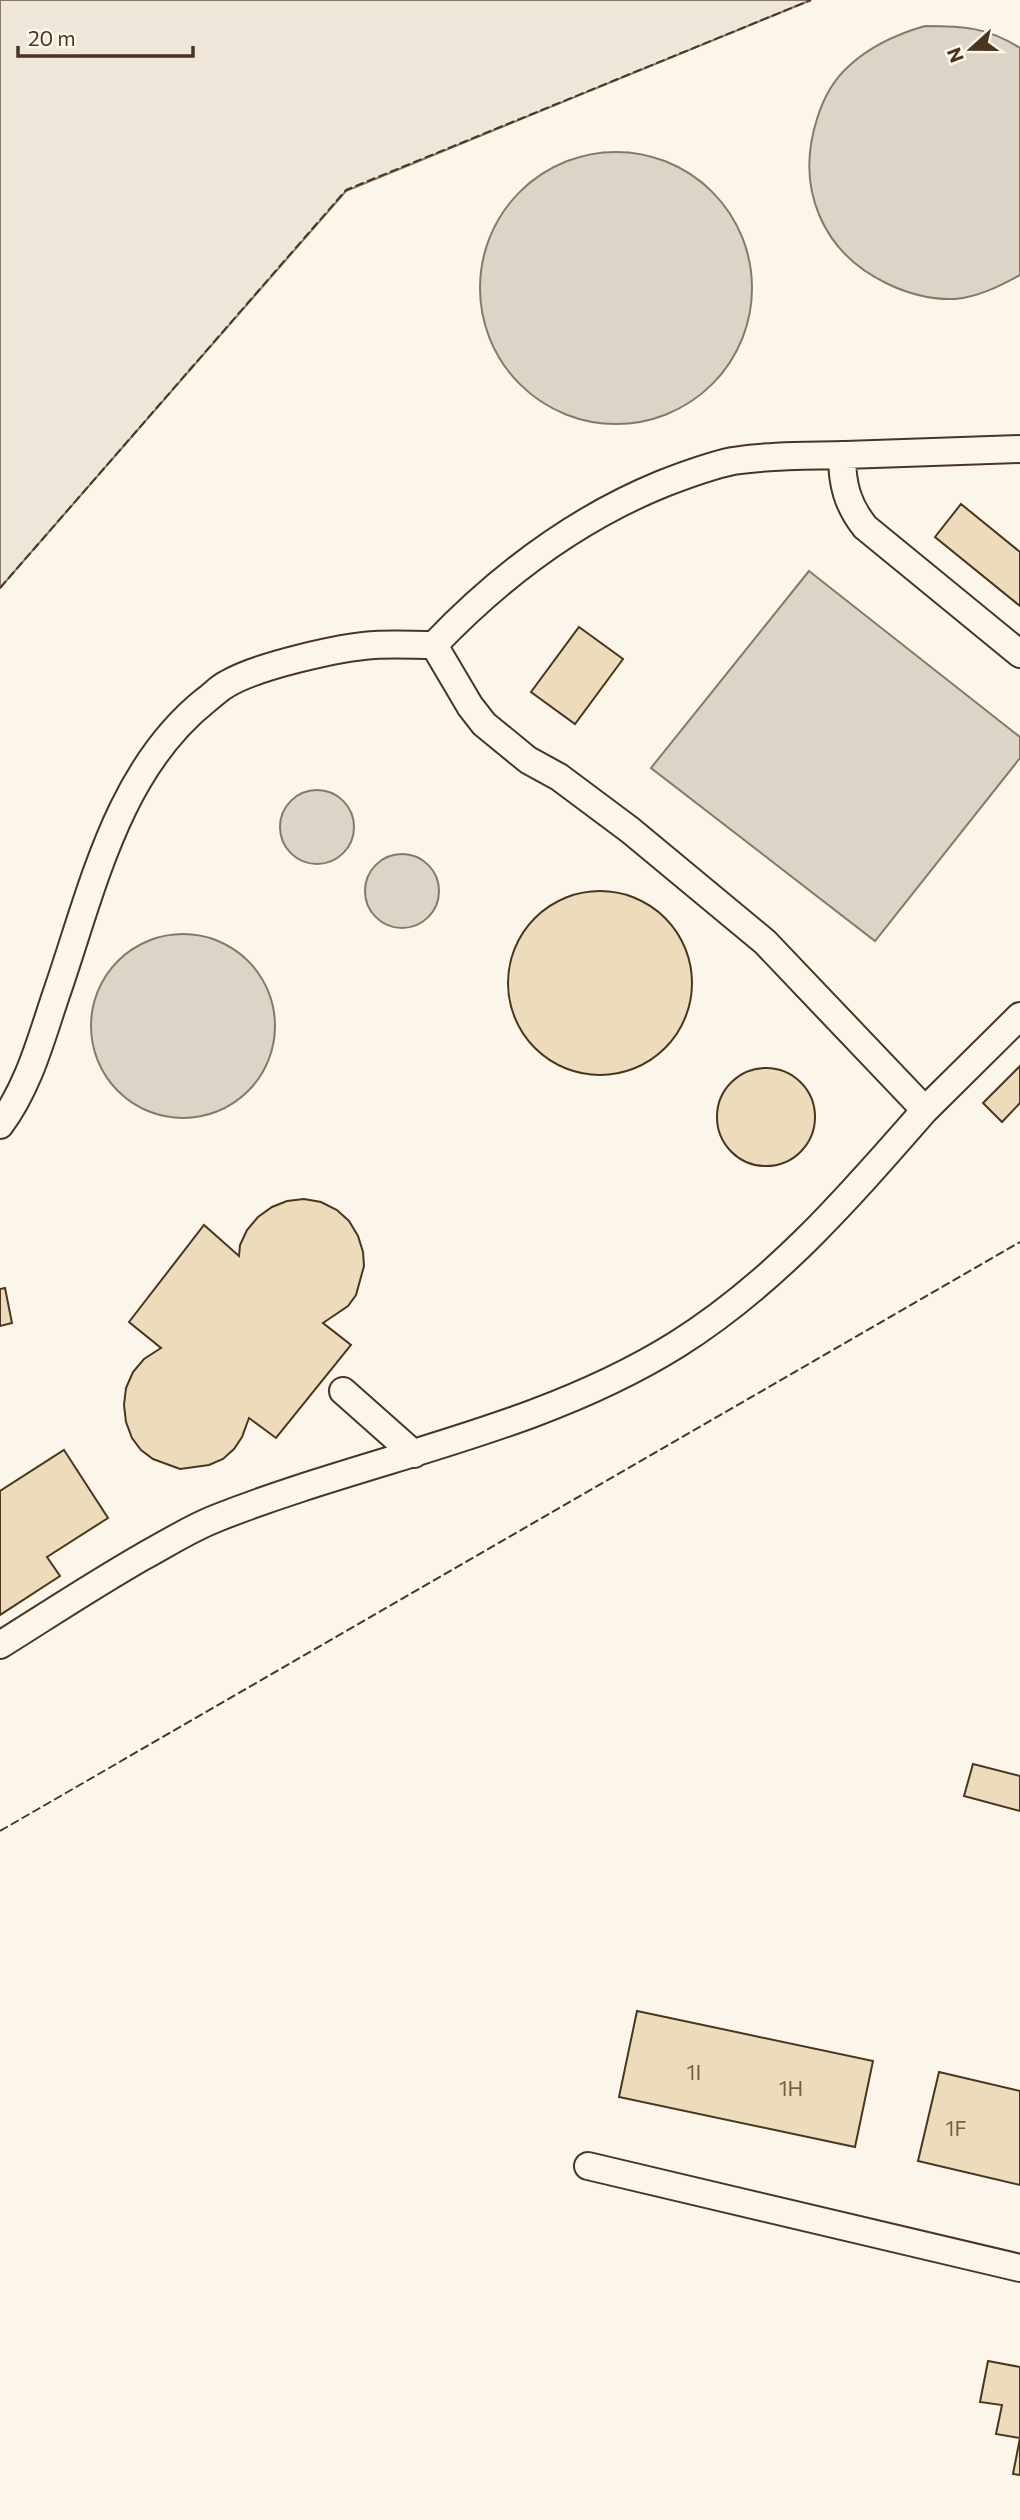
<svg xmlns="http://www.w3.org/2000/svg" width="1020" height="2520" font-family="Commissioner,sans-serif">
<rect width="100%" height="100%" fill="#fbf6e9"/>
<!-- green -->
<path fill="#ede6d9" stroke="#887966" stroke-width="2" d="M 0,0 L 811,0 L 346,191 L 0,588 Z"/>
<!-- water -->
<path fill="#dcd4c6" stroke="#887966" stroke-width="2" d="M 925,26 C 963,26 987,27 1020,48 L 1020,275 C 1000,286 978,297 955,299 C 932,300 909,294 888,284 C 822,253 795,188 817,119 C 823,99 834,79 850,65 C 872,45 897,34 925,26 Z
M480 288a136 136 0 1 1 272 0a136 136 0 1 1-272 0Z
M 809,571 L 1020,737 L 1020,758 L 875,941 L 651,768 Z
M280 827a37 37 0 1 1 74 0a37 37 0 1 1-74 0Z
M365 891a37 37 0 1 1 74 0a37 37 0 1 1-74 0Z
M91 1026a92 92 0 1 1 184 0a92 92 0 1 1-184 0Z"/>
<!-- building -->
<path fill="#ecdcbc" stroke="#4a3520" stroke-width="2" d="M 961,504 L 1020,552 L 1020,606 L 935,537 Z
M 579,627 L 623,659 L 575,724 L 531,692 Z
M508 983a92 92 0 1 1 184 0a92 92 0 1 1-184 0Z
M 1020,1066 L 1020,1103 L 1002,1122 L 983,1103 Z
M717 1117a49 49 0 1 1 98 0a49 49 0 1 1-98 0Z
M 304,1199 L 321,1202 L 337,1210 L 349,1221 L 358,1236 L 363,1252 L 364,1266 L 356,1295 L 348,1306 L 323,1323 L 351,1345 L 276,1438 L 249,1418 L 242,1437 L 234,1449 L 223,1459 L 209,1465 L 180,1469 L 153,1459 L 141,1450 L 132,1438 L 126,1422 L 124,1405 L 126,1388 L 133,1372 L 144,1359 L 161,1348 L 129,1322 L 204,1225 L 239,1256 L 240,1245 L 247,1230 L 258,1217 L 272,1207 L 287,1201 Z
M 5,1288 L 12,1323 L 0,1326 L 0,1289 Z
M 64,1450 L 108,1518 L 47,1557 L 60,1576 L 0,1615 L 0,1491 Z
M 973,1764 L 1020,1776 L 1020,1811 L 964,1796 Z
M 637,2011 L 873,2061 L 855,2147 L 619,2097 Z
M 939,2072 L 1020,2091 L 1020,2185 L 918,2161 Z
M 988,2361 L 1020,2367 L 1020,2475 L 1013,2474 L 1020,2438 L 996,2434 L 1002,2405 L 980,2402 Z"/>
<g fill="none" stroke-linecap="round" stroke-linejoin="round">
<!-- lane casing -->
<g stroke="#4a3520" stroke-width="30">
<path id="lane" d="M 842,455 C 842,484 847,504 865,527 L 1020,654
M 925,1110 L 1020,1016
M 0,1125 C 30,1085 42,1035 58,989 C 93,887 118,770 206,700 C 213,695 219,688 227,684 C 257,666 340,647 375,645 C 395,644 414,645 434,645 C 499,577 574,520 662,484 C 685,475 709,466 733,461 C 770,455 808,456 845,455 C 903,453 962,451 1020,449
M 343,1391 L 414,1454
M 0,1645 C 48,1615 95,1584 144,1556 C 168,1543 191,1528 217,1518 C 368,1458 536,1432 676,1345 C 775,1283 849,1197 925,1110 L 765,942 L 630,830 L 559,777 L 528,760 L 484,724 L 470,706 L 434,645
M 588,2166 L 1020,2268"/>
</g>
<!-- lane -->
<use href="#lane" stroke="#fbf6e9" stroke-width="26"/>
<!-- fence -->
<path stroke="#4a3520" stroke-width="2" stroke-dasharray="9 3.5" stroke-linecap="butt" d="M 0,588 L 346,190 L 811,0
M 0,1831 L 1020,1242"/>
</g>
<g text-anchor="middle" stroke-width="5" stroke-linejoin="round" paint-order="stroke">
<!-- number labels -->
<g font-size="21" fill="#725f47">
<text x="694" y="2080">1I</text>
<text x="791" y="2096">1H</text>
<text x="956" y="2136">1F</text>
</g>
</g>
<!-- north arrow -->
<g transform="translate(971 49) rotate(249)" stroke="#fbf6e9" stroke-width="5" paint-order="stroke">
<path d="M0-5L12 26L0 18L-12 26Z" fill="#4a3520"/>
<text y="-10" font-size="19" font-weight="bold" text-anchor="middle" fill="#4a3520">N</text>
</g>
<!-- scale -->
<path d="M18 46v10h175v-10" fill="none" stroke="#4a3520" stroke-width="3.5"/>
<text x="28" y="46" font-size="21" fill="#4a3520" stroke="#fbf6e9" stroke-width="5" paint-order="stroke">20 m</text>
</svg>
